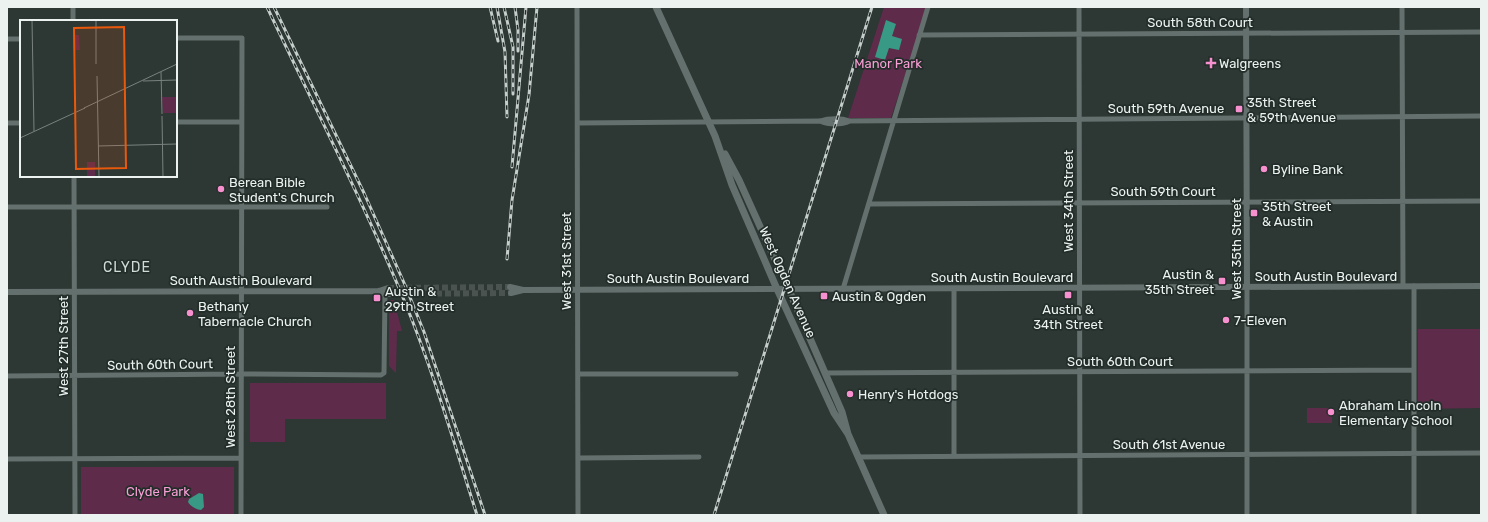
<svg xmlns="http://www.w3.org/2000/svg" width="1488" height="522" font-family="Rubik,sans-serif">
<rect width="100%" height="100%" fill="#2d3734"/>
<!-- green -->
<path fill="#5e2b4b" d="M 884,7 L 927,7 L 891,118 L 848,118 Z
M 389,300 L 394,300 L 402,331 L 397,331 L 396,373 L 389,366 Z
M 1418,329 L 1481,329 L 1481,408 L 1418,409 Z
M 250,383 L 386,383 L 386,419 L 285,419 L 285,442 L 250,442 Z
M 1307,408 L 1332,408 L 1332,423 L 1307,423 Z
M 81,467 L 234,467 L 234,515 L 81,515 Z"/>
<!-- water -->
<path fill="#389984" d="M 886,20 L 896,24 L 892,36 L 902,39 L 899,50 L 889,48 L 885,60 L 875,57 Z
M 199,493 L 203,494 L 204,507 L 201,510 C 197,510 190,506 188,502 L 189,499 Z"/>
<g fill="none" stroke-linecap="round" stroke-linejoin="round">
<!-- tertiary-tunnel -->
<path stroke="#4a5350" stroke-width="6" stroke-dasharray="6 3" stroke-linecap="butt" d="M 388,288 L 510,287
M 391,294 L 511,293"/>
<!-- minor -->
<path stroke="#64706d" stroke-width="5" d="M 73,7 L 73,21
M 577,7 L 578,515
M 1079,7 L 1080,515
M 1402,7 L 1403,286
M 919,35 L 1481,32
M 176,38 L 242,38 L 241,515
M 7,39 L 21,39
M 820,121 C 829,125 841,125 850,121
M 176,122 L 241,122
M 7,123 L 21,123
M 578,123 L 820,121 C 829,118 841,118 850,121 L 1481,116
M 74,176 L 75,515
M 869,204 L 1481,201
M 7,207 L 327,207
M 1414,286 L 1414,515
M 1247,287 L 1247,515
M 843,289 L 928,7
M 954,289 L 954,456
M 825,373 L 1414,370
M 578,374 L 736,374
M 7,376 L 241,374 L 381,375 L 384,373 L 385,294
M 858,457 L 1481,453
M 578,458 L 699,457
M 7,459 L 241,458"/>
<!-- tertiary -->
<path stroke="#64706d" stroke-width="6" d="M 1246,7 L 1247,287
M 510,287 L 523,290 L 1481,286
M 379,291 L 385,294 L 391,294
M 7,292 L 379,291 L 388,288
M 511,293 L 523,290"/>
<!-- secondary -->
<path stroke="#64706d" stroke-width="7" d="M 656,7 L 715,136 L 732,185 L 777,289 L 834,413 L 848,434
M 725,154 L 739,180 L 792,297 L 842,412 L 848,434 L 884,515"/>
<!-- rail casing -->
<g stroke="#c6cecc" stroke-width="3">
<path id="rail" d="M 267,7 C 313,104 363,201 404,300 C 433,370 454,443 477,515
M 274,7 L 364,193 L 405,285 L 424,332 L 485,515
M 490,7 L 498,41
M 497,7 L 505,52 L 507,117
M 504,7 L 513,47 L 513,94
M 515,7 L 518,30 L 518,51
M 512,167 L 526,7
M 507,259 L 512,200 L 529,95 L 537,7
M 714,515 L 872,7"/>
</g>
<!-- rail -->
<use href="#rail" stroke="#232d2a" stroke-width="1.5" stroke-dasharray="4.5" stroke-linecap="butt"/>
</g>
<!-- markers -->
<g fill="#f790ce" stroke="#232d2a" stroke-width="1.5">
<path d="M1209 57h4v4h4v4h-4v4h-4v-4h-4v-4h4z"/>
<rect x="1235" y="105" width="8" height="8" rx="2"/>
<circle cx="1264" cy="169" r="4"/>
<circle cx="221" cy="189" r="4"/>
<rect x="1250" y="209" width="8" height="8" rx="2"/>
<rect x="1218" y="277" width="8" height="8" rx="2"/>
<rect x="1064" y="291" width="8" height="8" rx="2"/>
<rect x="820" y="292" width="8" height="8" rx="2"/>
<rect x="373" y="294" width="8" height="8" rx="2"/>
<circle cx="190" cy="313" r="4"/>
<circle cx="1226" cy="320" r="4"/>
<circle cx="850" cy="394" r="4"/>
<circle cx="1331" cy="412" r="4"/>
</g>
<g text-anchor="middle" stroke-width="3.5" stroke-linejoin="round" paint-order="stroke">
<!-- street labels -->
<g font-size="13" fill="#ebf2f0" stroke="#232d2a">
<text x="1200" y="27">South 58th Court</text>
<text x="1166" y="113">South 59th Avenue</text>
<text x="1163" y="196">South 59th Court</text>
<text transform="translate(1068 201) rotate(-90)" y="5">West 34th Street</text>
<text transform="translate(1236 249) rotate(-90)" y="5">West 35th Street</text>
<text transform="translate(566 261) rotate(-90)" y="5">West 31st Street</text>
<text x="1326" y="281">South Austin Boulevard</text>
<text x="1002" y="282">South Austin Boulevard</text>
<text x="678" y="283">South Austin Boulevard</text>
<text x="241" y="285">South Austin Boulevard</text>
<text transform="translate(788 282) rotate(66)" y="5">West Ogden Avenue</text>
<text transform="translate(63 346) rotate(-90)" y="5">West 27th Street</text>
<text x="1120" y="366">South 60th Court</text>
<text transform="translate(160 364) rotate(-1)" y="5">South 60th Court</text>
<text transform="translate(230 397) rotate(-90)" y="5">West 28th Street</text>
<text x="1169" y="449">South 61st Avenue</text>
</g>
<!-- park labels -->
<g font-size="13" fill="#fa9fd5" stroke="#232d2a">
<text x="888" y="68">Manor Park</text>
<text x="158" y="496">Clyde Park</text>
</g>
<!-- poi labels -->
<g font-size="13" fill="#ebf2f0" stroke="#232d2a" text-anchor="start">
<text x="1219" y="68">Walgreens</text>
<text x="1247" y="107">35th Street<tspan x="1247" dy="15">&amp; 59th Avenue</tspan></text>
<text x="1272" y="174">Byline Bank</text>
<text x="229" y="187">Berean Bible<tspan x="229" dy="15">Student's Church</tspan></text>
<text x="1262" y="211">35th Street<tspan x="1262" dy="15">&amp; Austin</tspan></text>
<text x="1214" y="279" text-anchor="end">Austin &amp;<tspan x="1214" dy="15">35th Street</tspan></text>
<text x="385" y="296">Austin &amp;<tspan x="385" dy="15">29th Street</tspan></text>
<text x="832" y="301">Austin &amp; Ogden</text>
<text x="198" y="311">Bethany<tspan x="198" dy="15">Tabernacle Church</tspan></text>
<text x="1068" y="314" text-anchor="middle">Austin &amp;<tspan x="1068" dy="15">34th Street</tspan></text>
<text x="1234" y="325">7-Eleven</text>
<text x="858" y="399">Henry's Hotdogs</text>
<text x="1339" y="410">Abraham Lincoln<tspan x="1339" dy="15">Elementary School</tspan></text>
</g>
<!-- neighbourhood labels -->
<g font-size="14" letter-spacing="1" fill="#cedbd7" stroke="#232d2a">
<text x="127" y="272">CLYDE</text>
</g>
</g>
<!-- overview -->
<g transform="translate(20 20)">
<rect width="157" height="157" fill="#2d3734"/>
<path d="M 53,15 L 59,15 L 60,30 L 53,30 ZM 142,77 L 157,77 L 157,93 L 143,93 ZM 67,142 L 75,142 L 75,157 L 67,157 Z" fill="#5e2b4b"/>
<path fill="none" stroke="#79827f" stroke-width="1" d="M 12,0 L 14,111M 76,0 L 76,44M 141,52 L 142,94M 77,56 L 79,157M 123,61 L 157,60M 64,88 L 157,44M 142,96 L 143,157M 0,118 L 65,88M 78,126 L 157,124"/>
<path fill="#e8590c" fill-opacity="0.15" stroke="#e8590c" stroke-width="2" d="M 104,7 L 106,148 L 56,149 L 54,8 Z"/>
<rect width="157" height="157" fill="none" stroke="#ebf2f0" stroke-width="2"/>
</g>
<!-- border -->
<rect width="1488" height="522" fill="none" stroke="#ebf2f0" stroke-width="16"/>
</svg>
